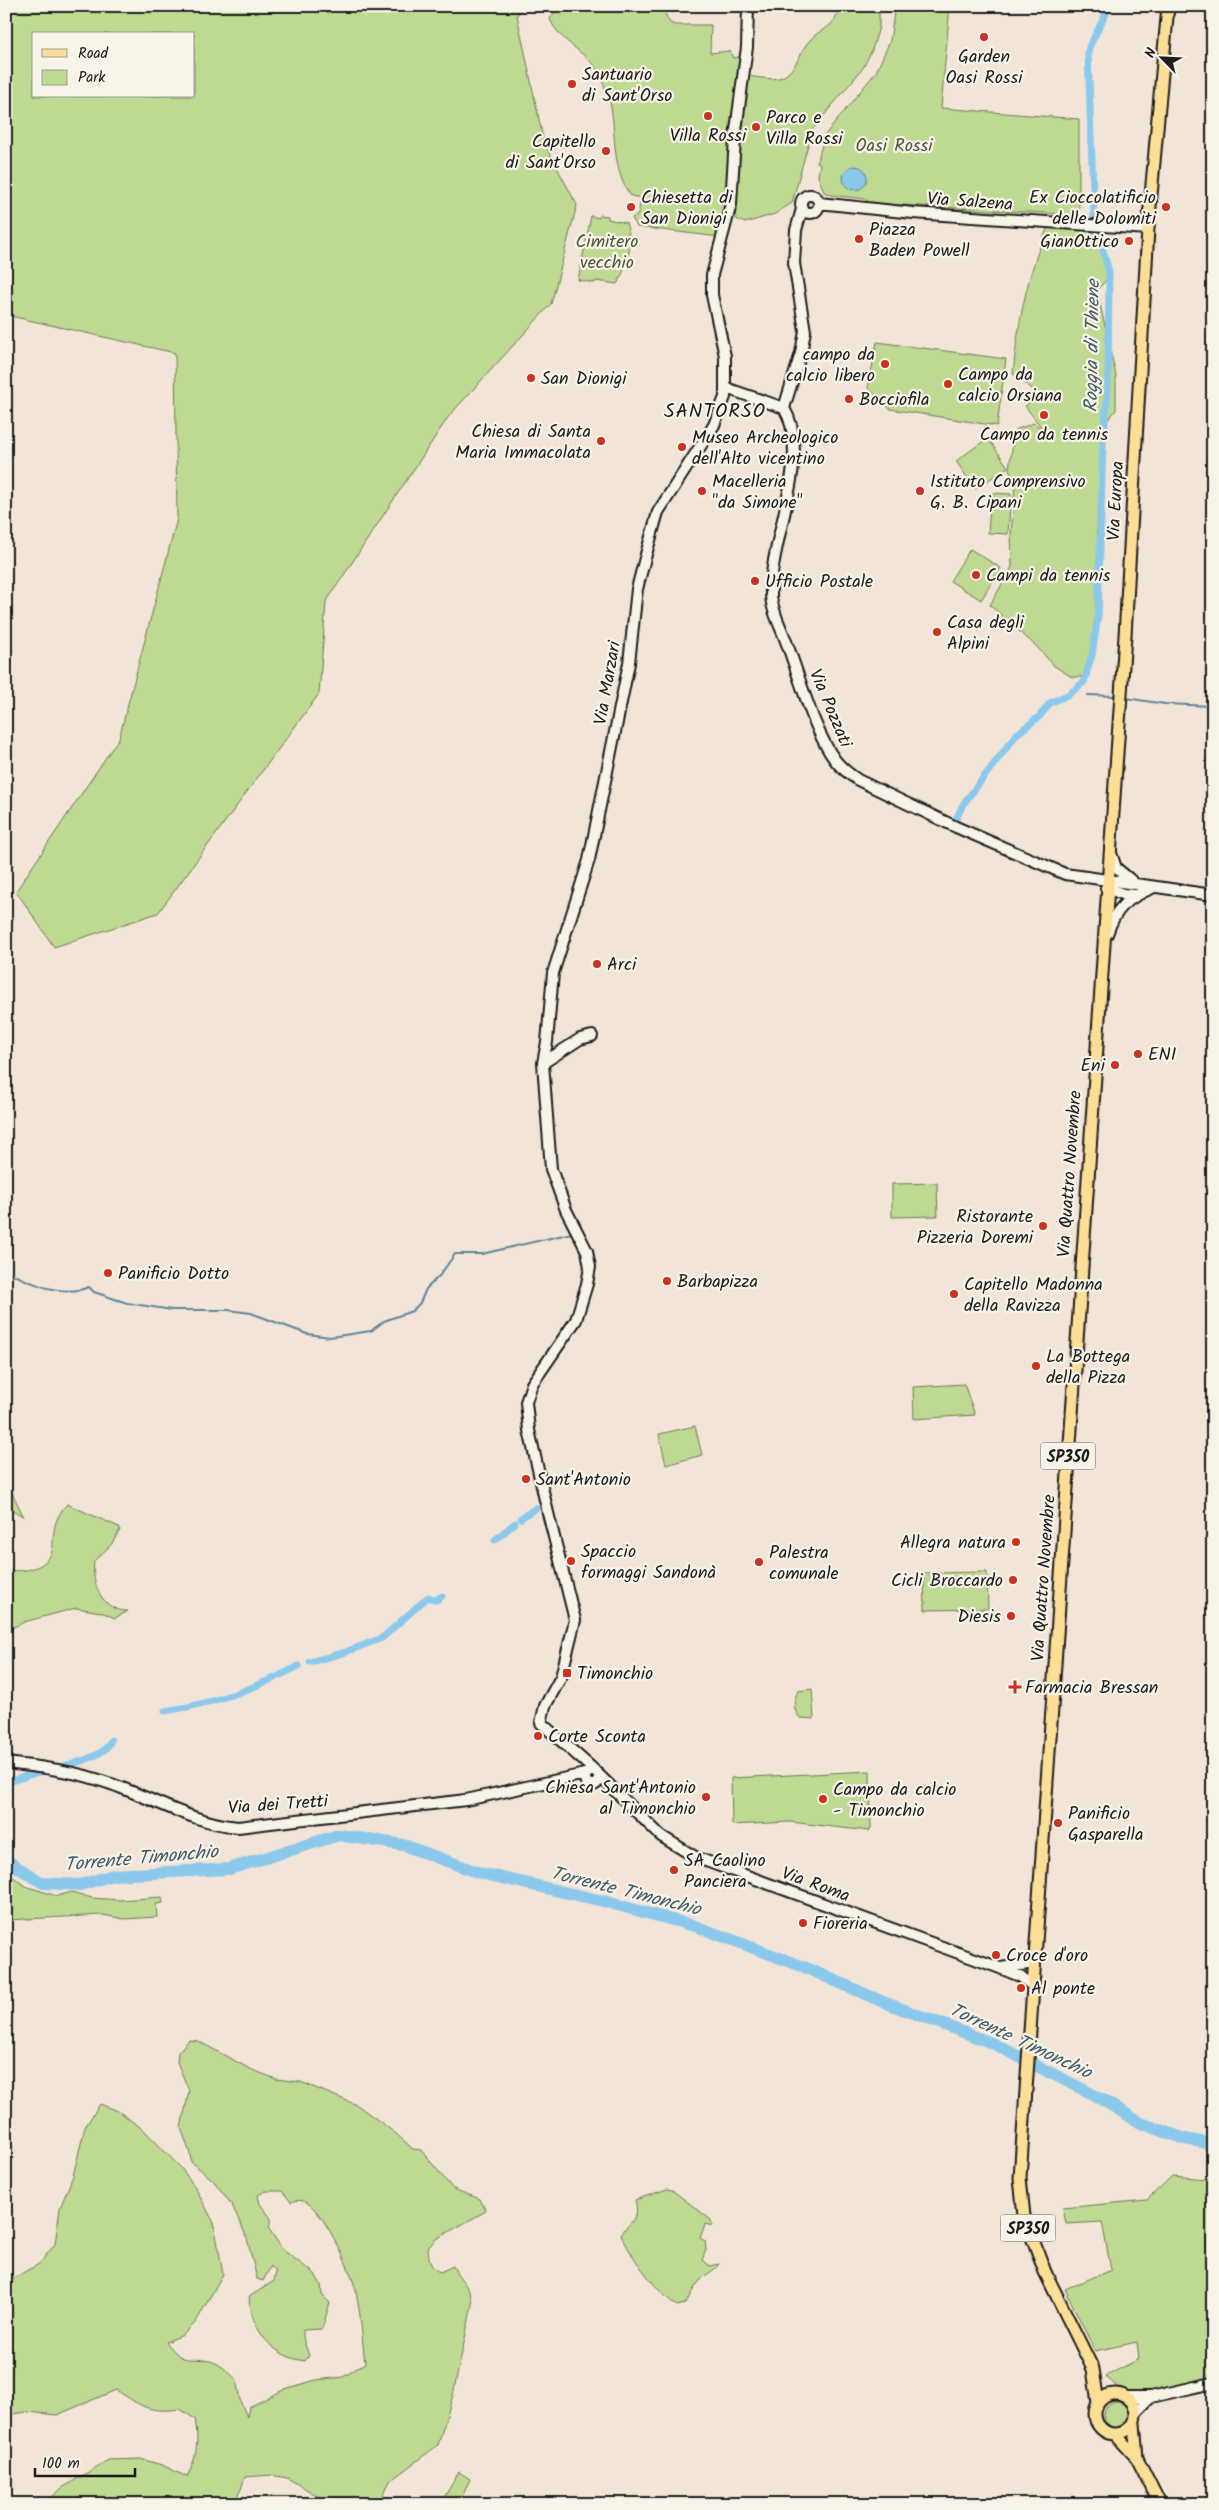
<svg xmlns="http://www.w3.org/2000/svg" width="1219" height="2510" font-family="Kalam,sans-serif">
<rect width="100%" height="100%" fill="#f3e4d8"/>
<filter id="ink" filterUnits="userSpaceOnUse"><feTurbulence type="fractalNoise" baseFrequency=".02" numOctaves="2"/><feDisplacementMap in="SourceGraphic" scale="10" xChannelSelector="R" yChannelSelector="G"/><feConvolveMatrix kernelMatrix="1 2 1 2 8 2 1 2 1" color-interpolation-filters="sRGB"/></filter>
<g filter="url(#ink)">
<!-- green -->
<path fill="#bed991" stroke="#6d7a56" fill-rule="evenodd" d="M 6,6 L 524,6 L 517,15 L 544,143 L 577,205 L 551,304 L 449,416 L 326,602 L 319,694 L 158,913 L 54,947 L 16,891 L 119,738 L 177,519 L 175,353 L 6,315 ZM 34,34 L 194,34 L 194,96 L 34,96 Z
M 559,6 L 661,6 L 670,23 L 675,25 L 711,25 L 710,53 L 730,51 L 733,58 L 744,56 L 731,204 L 720,237 L 637,227 L 632,218 L 638,215 L 641,198 L 631,196 C 612,171 616,137 611,107 C 609,97 604,86 601,77 C 591,53 559,43 550,19 Z
M 839,6 L 879,6 L 879,27 L 872,50 L 863,68 L 812,130 L 792,203 L 775,214 L 745,223 L 736,219 L 734,202 L 747,76 C 756,77 770,80 779,78 C 797,73 800,49 810,40 C 824,25 834,31 839,6 Z
M 895,6 L 950,6 L 941,108 L 1079,119 L 1079,215 L 867,203 L 866,199 L 831,195 L 824,192 L 818,176 L 820,164 L 817,162 L 825,135 L 876,72 L 890,41 Z
M 600,215 L 608,216 L 608,219 L 626,223 C 634,246 628,264 617,284 L 596,281 L 595,283 L 578,280 L 591,216 L 599,218 Z
M 1048,227 L 1102,232 L 1103,255 L 1108,278 L 1097,290 L 1116,376 L 1116,410 L 1103,426 L 1097,533 L 1102,539 L 1096,584 L 1098,601 L 1093,642 L 1085,677 L 1072,677 L 1054,666 L 1038,648 L 990,605 L 1012,567 L 1011,533 L 1015,486 L 1009,468 L 1015,430 L 1034,423 L 1044,431 L 1025,406 L 1040,395 L 1013,374 C 1018,323 1027,274 1048,227 Z
M 877,342 L 1006,359 L 997,426 L 890,409 L 868,388 Z
M 988,438 L 1008,467 L 975,489 L 956,461 Z
M 991,493 L 1011,494 L 1008,534 L 988,533 Z
M 970,549 L 1001,568 L 981,600 L 950,581 Z
M 937,1183 L 938,1216 L 892,1217 L 892,1184 Z
M 964,1384 L 975,1415 L 914,1419 L 913,1387 Z
M 695,1426 L 702,1455 L 666,1465 L 659,1434 Z
M 6,1481 L 24,1517 L 6,1506 Z
M 67,1504 L 119,1527 L 120,1530 L 111,1545 L 94,1561 C 91,1584 102,1611 128,1611 L 115,1618 L 101,1612 L 76,1608 L 24,1622 L 6,1631 L 6,1570 C 22,1572 43,1570 51,1554 C 53,1550 53,1544 53,1539 C 54,1525 57,1515 67,1504 Z
M 987,1572 L 988,1609 L 925,1610 L 924,1573 Z
M 812,1689 L 814,1719 L 800,1718 C 793,1710 793,1701 798,1691 Z
M 870,1771 L 871,1828 L 869,1831 L 790,1822 L 732,1825 L 731,1778 Z
M 6,1871 L 25,1886 L 57,1896 L 72,1892 L 92,1898 L 120,1900 L 162,1897 L 163,1903 L 156,1904 L 157,1917 L 124,1919 L 103,1915 L 6,1920 Z
M 189,2040 L 198,2041 L 250,2069 L 276,2079 L 301,2082 L 357,2105 L 394,2132 L 413,2149 L 421,2150 L 453,2189 L 480,2199 L 486,2211 L 436,2239 L 428,2248 C 429,2258 429,2268 440,2272 L 453,2266 C 460,2281 472,2287 472,2305 L 453,2395 L 438,2445 L 390,2481 L 383,2495 L 389,2504 L 332,2504 L 287,2478 L 271,2475 L 245,2477 L 236,2504 L 44,2504 L 62,2488 L 108,2460 L 141,2459 L 162,2465 L 187,2477 C 197,2458 199,2441 195,2419 L 180,2409 C 148,2413 143,2407 116,2390 L 57,2415 L 27,2412 L 6,2415 L 6,2282 L 39,2264 L 55,2244 L 60,2208 L 73,2176 L 85,2127 L 100,2104 L 118,2111 L 144,2130 L 181,2168 L 195,2187 L 214,2223 L 223,2274 L 196,2322 L 183,2335 L 166,2342 C 186,2366 184,2356 210,2361 C 219,2363 229,2372 236,2379 L 240,2400 L 247,2417 L 249,2407 L 285,2389 L 316,2380 L 343,2377 L 365,2363 C 362,2339 361,2314 356,2291 C 351,2269 326,2217 309,2204 C 303,2199 297,2200 291,2202 L 282,2191 L 266,2191 L 258,2195 L 260,2204 L 271,2218 L 269,2229 L 283,2250 L 315,2274 L 321,2285 L 322,2295 L 330,2303 L 322,2329 L 303,2330 L 303,2338 L 309,2356 L 305,2361 C 272,2357 251,2329 249,2297 L 274,2281 L 276,2272 L 271,2266 L 263,2281 L 257,2279 L 247,2238 L 232,2205 L 213,2180 L 191,2162 L 190,2153 L 181,2128 L 189,2091 L 177,2062 L 178,2052 Z
M 6,2121 L 13,2147 L 6,2154 Z
M 1172,2176 L 1207,2179 L 1213,2182 L 1213,2375 C 1191,2381 1149,2396 1128,2391 C 1118,2389 1112,2383 1106,2376 L 1139,2359 L 1137,2342 L 1095,2351 L 1065,2289 L 1111,2270 L 1102,2222 L 1066,2224 L 1063,2208 L 1147,2200 Z
M 667,2189 L 672,2190 L 711,2220 L 712,2226 L 705,2224 L 700,2238 L 705,2241 L 706,2250 L 702,2260 L 709,2266 L 719,2264 C 712,2273 707,2273 701,2280 C 694,2286 690,2297 685,2304 L 677,2306 C 656,2291 631,2257 621,2234 C 632,2219 640,2220 635,2200 Z
M1104 2415a13 13 0 1 1 26 0a13 13 0 1 1-26 0Z
M 459,2472 L 470,2479 L 459,2504 L 442,2501 Z"/>
<!-- water -->
<path fill="#8bc9ec" stroke="#5f8499" d="M843 178a12 12 0 1 1 24 0a12 12 0 1 1-24 0Z"/>
<g fill="none" stroke-linecap="round" stroke-linejoin="round">
<!-- stream -->
<path stroke="#5f8499" stroke-width="2" d="M 1088,695 L 1114,696
M 1126,698 L 1165,704 L 1213,706
M 6,1271 C 31,1283 61,1298 89,1287 L 94,1292 L 127,1303 L 172,1310 L 228,1310 L 251,1313 L 307,1334 L 330,1337 L 371,1331 L 384,1321 L 412,1311 L 420,1303 L 426,1289 L 440,1275 L 455,1254 L 482,1254 L 572,1233"/>
<!-- canal -->
<path stroke="#8bc9ec" stroke-width="7" d="M 956,819 L 964,803 L 1017,734 L 1040,716 L 1050,703 L 1069,694 L 1084,682 L 1092,655 L 1098,616 L 1103,444 L 1108,390 L 1109,272 L 1094,218 L 1088,53 L 1089,47 L 1110,6
M 521,1518 L 536,1508
M 495,1540 L 515,1523
M 310,1662 L 343,1653 L 382,1638 L 428,1597 L 436,1600 L 442,1596
M 165,1711 C 213,1704 257,1688 299,1666
M 54,1768 C 71,1764 105,1758 111,1740
M 6,1783 L 44,1770"/>
<!-- river -->
<path stroke="#8bc9ec" stroke-width="12" d="M 6,1860 L 43,1883 L 80,1885 L 113,1875 L 229,1869 L 339,1835 L 403,1845 L 480,1873 L 603,1901 L 698,1927 L 804,1967 L 881,2001 L 992,2043 L 1096,2096 L 1141,2123 L 1185,2139 L 1213,2144"/>
<!-- secondary casing -->
<g stroke="#1c1c1c" stroke-width="14">
<path id="secondary" d="M801 204a9 9 0 1 1 18 0a9 9 0 1 1-18 0Z
M 819,203 L 913,213 L 1148,229
M 726,388 L 784,408
M 784,408 C 813,456 769,540 771,594 C 771,610 782,629 787,644 C 800,678 814,732 835,760 C 841,768 849,774 858,780 L 956,827 L 1065,874 L 1213,895
M 784,408 L 801,353 L 805,331 L 794,263 L 796,230 L 802,209
M 1111,853 L 1116,868 L 1133,882
M 1106,888 L 1123,894 L 1134,895
M 1107,934 C 1115,909 1127,898 1152,888
M 543,1063 L 580,1039 L 592,1036
M 6,1763 C 41,1767 75,1771 108,1783 C 151,1797 192,1823 238,1827 L 466,1800 L 585,1774
M 594,1770 L 541,1723 L 545,1706 L 561,1677 L 575,1620 L 548,1513 L 529,1430 L 526,1402 L 532,1384 L 576,1320 L 587,1284 L 590,1267 L 587,1251 L 566,1210 L 551,1169 L 543,1063 L 547,1042 L 553,973 L 589,860 L 629,663 L 637,589 L 645,558 L 658,512 L 714,425 L 725,397 L 725,356 L 712,295 L 712,275 L 731,204 L 735,138 L 747,47 L 748,6
M585 1778a7 7 0 1 1 14 0a7 7 0 1 1-14 0Z
M 599,1775 L 661,1836 L 695,1857 L 1000,1968 L 1020,1976 L 1034,1987
M 1001,1968 L 1035,1963
M 1125,2397 L 1151,2397 L 1213,2383
M 1135,2413 L 1151,2397"/>
</g>
<!-- primary casing -->
<g stroke="#1c1c1c" stroke-width="15">
<path id="primary" d="M1095 2414a20 20 0 1 1 40 0a20 20 0 1 1-40 0Z
M 1098,2403 L 1093,2369 L 1045,2272 L 1024,2216 L 1020,2178 L 1125,636 L 1148,229 L 1168,6
M 1134,2423 L 1137,2458
M 1116,2435 L 1137,2458 L 1160,2504"/>
</g>
<!-- secondary -->
<use href="#secondary" stroke="#f7f3e8" stroke-width="10"/>
<!-- primary -->
<use href="#primary" stroke="#fbdf96" stroke-width="11"/>
</g>
</g>
<!-- markers -->
<g fill="#c8321e" stroke="#f7f3e8" stroke-width="2">
<circle cx="984" cy="37" r="5"/>
<circle cx="572" cy="84" r="5"/>
<circle cx="708" cy="116" r="5"/>
<circle cx="756" cy="127" r="5"/>
<circle cx="606" cy="151" r="5"/>
<circle cx="631" cy="207" r="5"/>
<circle cx="1166" cy="207" r="5"/>
<circle cx="859" cy="239" r="5"/>
<circle cx="1129" cy="241" r="5"/>
<circle cx="885" cy="364" r="5"/>
<circle cx="531" cy="378" r="5"/>
<circle cx="948" cy="384" r="5"/>
<circle cx="849" cy="399" r="5"/>
<circle cx="1044" cy="415" r="5"/>
<circle cx="601" cy="441" r="5"/>
<circle cx="682" cy="447" r="5"/>
<circle cx="702" cy="491" r="5"/>
<circle cx="920" cy="491" r="5"/>
<circle cx="976" cy="575" r="5"/>
<circle cx="755" cy="581" r="5"/>
<circle cx="937" cy="632" r="5"/>
<circle cx="597" cy="964" r="5"/>
<circle cx="1138" cy="1054" r="5"/>
<circle cx="1115" cy="1065" r="5"/>
<circle cx="1043" cy="1226" r="5"/>
<circle cx="108" cy="1273" r="5"/>
<circle cx="667" cy="1281" r="5"/>
<circle cx="954" cy="1294" r="5"/>
<circle cx="1036" cy="1366" r="5"/>
<circle cx="526" cy="1479" r="5"/>
<circle cx="1016" cy="1542" r="5"/>
<circle cx="571" cy="1561" r="5"/>
<circle cx="759" cy="1562" r="5"/>
<circle cx="1013" cy="1580" r="5"/>
<circle cx="1011" cy="1616" r="5"/>
<rect x="562" y="1668" width="10" height="10" rx="2.5"/>
<path d="M1012.5 1679.5h5v5h5v5h-5v5h-5v-5h-5v-5h5z"/>
<circle cx="538" cy="1736" r="5"/>
<circle cx="706" cy="1797" r="5"/>
<circle cx="823" cy="1799" r="5"/>
<circle cx="1058" cy="1823" r="5"/>
<circle cx="674" cy="1870" r="5"/>
<circle cx="803" cy="1923" r="5"/>
<circle cx="996" cy="1955" r="5"/>
<circle cx="1021" cy="1988" r="5"/>
</g>
<g text-anchor="middle" stroke-width="4.5" stroke-linejoin="round" paint-order="stroke">
<!-- shield labels -->
<g fill="#f7f3e8" stroke="#5e5c59" stroke-width="1">
<rect x="1040.5" y="1442.5" width="55" height="27" rx="4"/>
<rect x="1000.5" y="2214.5" width="55" height="27" rx="4"/>
</g>
<g font-size="16" font-weight="bold" fill="#1c1c1c">
<text x="1068" y="1462">SP350</text>
<text x="1028" y="2234">SP350</text>
</g>
<!-- poi labels -->
<g font-size="18" fill="#1c1c1c" stroke="#f7f3e8" text-anchor="start">
<text x="984" y="62" text-anchor="middle">Garden<tspan x="984" dy="21">Oasi Rossi</tspan></text>
<text x="582" y="80">Santuario<tspan x="582" dy="21">di Sant'Orso</tspan></text>
<text x="766" y="123">Parco e<tspan x="766" dy="21">Villa Rossi</tspan></text>
<text x="708" y="141" text-anchor="middle">Villa Rossi</text>
<text x="596" y="147" text-anchor="end">Capitello<tspan x="596" dy="21">di Sant'Orso</tspan></text>
<text x="641" y="203">Chiesetta di<tspan x="641" dy="21">San Dionigi</tspan></text>
<text x="1156" y="203" text-anchor="end">Ex Cioccolatificio<tspan x="1156" dy="21">delle Dolomiti</tspan></text>
<text x="869" y="235">Piazza<tspan x="869" dy="21">Baden Powell</tspan></text>
<text x="1119" y="247" text-anchor="end">GianOttico</text>
<text x="875" y="360" text-anchor="end">campo da<tspan x="875" dy="21">calcio libero</tspan></text>
<text x="958" y="380">Campo da<tspan x="958" dy="21">calcio Orsiana</tspan></text>
<text x="541" y="384">San Dionigi</text>
<text x="859" y="405">Bocciofila</text>
<text x="591" y="437" text-anchor="end">Chiesa di Santa<tspan x="591" dy="21">Maria Immacolata</tspan></text>
<text x="1044" y="440" text-anchor="middle">Campo da tennis</text>
<text x="692" y="443">Museo Archeologico<tspan x="692" dy="21">dell'Alto vicentino</tspan></text>
<text x="712" y="487">Macelleria<tspan x="712" dy="21">"da Simone"</tspan></text>
<text x="930" y="487">Istituto Comprensivo<tspan x="930" dy="21">G. B. Cipani</tspan></text>
<text x="986" y="581">Campi da tennis</text>
<text x="765" y="587">Ufficio Postale</text>
<text x="947" y="628">Casa degli<tspan x="947" dy="21">Alpini</tspan></text>
<text x="607" y="970">Arci</text>
<text x="1148" y="1060">ENI</text>
<text x="1105" y="1071" text-anchor="end">Eni</text>
<text x="1033" y="1222" text-anchor="end">Ristorante<tspan x="1033" dy="21">Pizzeria Doremi</tspan></text>
<text x="118" y="1279">Panificio Dotto</text>
<text x="677" y="1287">Barbapizza</text>
<text x="964" y="1290">Capitello Madonna<tspan x="964" dy="21">della Ravizza</tspan></text>
<text x="1046" y="1362">La Bottega<tspan x="1046" dy="21">della Pizza</tspan></text>
<text x="536" y="1485">Sant'Antonio</text>
<text x="1006" y="1548" text-anchor="end">Allegra natura</text>
<text x="581" y="1557">Spaccio<tspan x="581" dy="21">formaggi Sandonà</tspan></text>
<text x="769" y="1558">Palestra<tspan x="769" dy="21">comunale</tspan></text>
<text x="1003" y="1586" text-anchor="end">Cicli Broccardo</text>
<text x="1001" y="1622" text-anchor="end">Diesis</text>
<text x="577" y="1679">Timonchio</text>
<text x="1025" y="1693">Farmacia Bressan</text>
<text x="548" y="1742">Corte Sconta</text>
<text x="696" y="1793" text-anchor="end">Chiesa Sant'Antonio<tspan x="696" dy="21">al Timonchio</tspan></text>
<text x="833" y="1795">Campo da calcio<tspan x="833" dy="21">- Timonchio</tspan></text>
<text x="1068" y="1819">Panificio<tspan x="1068" dy="21">Gasparella</tspan></text>
<text x="684" y="1866">SA Caolino<tspan x="684" dy="21">Panciera</tspan></text>
<text x="813" y="1929">Fioreria</text>
<text x="1006" y="1961">Croce d'oro</text>
<text x="1031" y="1994">Al ponte</text>
</g>
<!-- park labels -->
<g font-size="18" fill="#4d553f" stroke="#f7f3e8">
<text x="894" y="151">Oasi Rossi</text>
<text x="607" y="247">Cimitero<tspan x="607" dy="21">vecchio</tspan></text>
</g>
<!-- street labels -->
<g font-size="18" fill="#1c1c1c" stroke="#f7f3e8">
<text transform="translate(970 201) rotate(4)" y="6">Via Salzena</text>
<text transform="translate(1115 501) rotate(-87)" y="6">Via Europa</text>
<text transform="translate(607 683) rotate(-80)" y="6">Via Marzari</text>
<text transform="translate(831 708) rotate(67)" y="6">Via Pozzati</text>
<text transform="translate(1069 1174) rotate(-86)" y="6">Via Quattro Novembre</text>
<text transform="translate(1043 1578) rotate(-86)" y="6">Via Quattro Novembre</text>
<text transform="translate(278 1804) rotate(-4)" y="6">Via dei Tretti</text>
<text transform="translate(816 1884) rotate(20)" y="6">Via Roma</text>
</g>
<!-- water labels -->
<g font-size="19" font-style="italic" fill="#435965" stroke="#f7f3e8">
<text transform="translate(1091 346) rotate(-89)" y="7">Roggia di Thiene</text>
<text transform="translate(141 1857) rotate(-5)" y="7">Torrente Timonchio</text>
<text transform="translate(626 1890) rotate(14)" y="7">Torrente Timonchio</text>
<text transform="translate(1021 2040) rotate(25)" y="7">Torrente Timonchio</text>
</g>
<!-- quarter labels -->
<g font-size="20" letter-spacing="1" fill="#1c1c1c" stroke="#f7f3e8">
<text x="715" y="417">SANTORSO</text>
</g>
</g>
<!-- margin -->
<rect width="1219" height="2510" fill="none" stroke="#f7f3e8" stroke-width="25"/>
<rect x="12" y="12" width="1194" height="2485" fill="none" stroke="#1c1c1c" stroke-width="2" filter="url(#ink)"/>
<!-- legend -->
<rect x="32" y="32" width="162" height="65" fill="#f7f3e8" stroke="#9f9d96"/>
<rect x="42" y="49" width="25" height="8" fill="#fbdf96" stroke="#9f9d96"/>
<text x="78" y="58" font-size="15" fill="#1c1c1c">Road</text>
<rect x="42" y="70" width="25" height="15" fill="#bed991" stroke="#9f9d96"/>
<text x="78" y="82" font-size="15" fill="#1c1c1c">Park</text>
<!-- north arrow -->
<g transform="translate(1162 58) rotate(294)" stroke="#f7f3e8" stroke-width="4" paint-order="stroke">
<path d="M0-4L9 19L0 12L-9 19Z" fill="#1c1c1c"/>
<text y="-8" font-size="14" font-weight="bold" text-anchor="middle" fill="#1c1c1c">N</text>
</g>
<!-- scale -->
<path d="M35 2468v8h100v-8" fill="none" stroke="#1c1c1c" stroke-width="2.5"/>
<text x="42" y="2468" font-size="15" fill="#1c1c1c" stroke="#f7f3e8" stroke-width="4" paint-order="stroke">100 m</text>
</svg>
